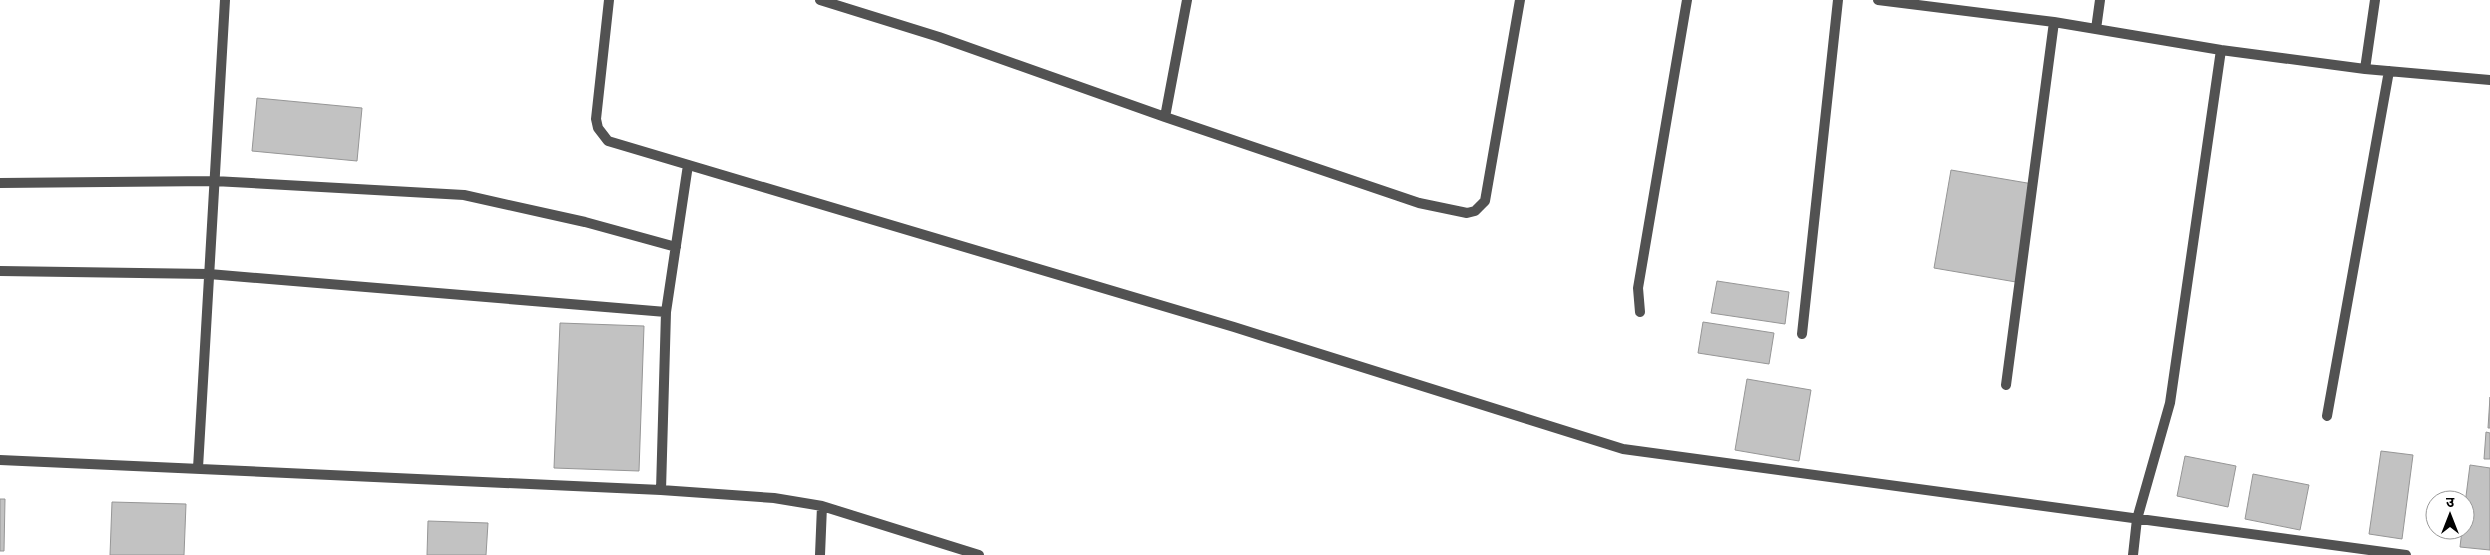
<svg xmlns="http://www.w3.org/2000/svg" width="2490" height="555" font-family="Raleway,'Noto Sans Devanagari',sans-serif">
<rect width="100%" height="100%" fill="#fff"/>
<!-- building -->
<path fill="#c2c2c2" stroke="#969696" d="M 257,98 L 362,108 L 357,161 L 252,151 Z
M 1951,170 L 2033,184 L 2016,282 L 1934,268 Z
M 1717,281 L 1789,292 L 1785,324 L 1711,313 Z
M 1703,322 L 1774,333 L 1769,364 L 1698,353 Z
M 560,323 L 644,326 L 639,471 L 554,468 Z
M 1747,379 L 1811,390 L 1799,461 L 1735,450 Z
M 2490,397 L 2490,428 L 2488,428 Z
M 2486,432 L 2490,433 L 2490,459 L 2484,459 Z
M 2381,451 L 2413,455 L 2402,539 L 2369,534 Z
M 2185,456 L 2236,466 L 2228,507 L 2177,496 Z
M 2470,465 L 2490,468 L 2490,550 L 2460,547 L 2462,530 L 2465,530 L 2465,504 Z
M 2253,474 L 2309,485 L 2300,530 L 2245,519 Z
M 0,499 L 5,499 L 4,551 L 0,551 Z
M 112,502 L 186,504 L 184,555 L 110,555 Z
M 428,521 L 488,523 L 486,555 L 427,555 Z"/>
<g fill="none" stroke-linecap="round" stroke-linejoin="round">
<!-- minor -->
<path stroke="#525252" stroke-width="10" d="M 609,0 L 596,119 L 598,128 L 608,141 L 1234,327 L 1623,449 L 2406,555
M 820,0 L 939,37 L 1165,117 L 1419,203 L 1467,213 L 1475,211 L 1485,201 L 1520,0
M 1878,0 L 2054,22 L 2221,50 L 2365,69 L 2490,80
M 2096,29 L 2100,0
M 2365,69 L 2375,0
M 1165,117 L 1187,0
M 0,183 L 214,181 L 464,195 L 585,222 L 676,247
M 0,271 L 209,274 L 666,312 L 688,165
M 1640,312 L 1638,288 L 1687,0
M 1802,334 L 1838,0
M 2006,385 L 2054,22
M 2327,416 L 2389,71
M 0,460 L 661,490 L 774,498 L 822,506 L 979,555
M 198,468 L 225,0
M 661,490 L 666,312
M 820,555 L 822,506
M 2133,555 L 2137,519 L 2170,403 L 2221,50"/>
</g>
<!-- north arrow -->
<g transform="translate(2450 515)"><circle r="24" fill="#ffffff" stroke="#999999"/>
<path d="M0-4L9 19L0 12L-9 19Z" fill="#000000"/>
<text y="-8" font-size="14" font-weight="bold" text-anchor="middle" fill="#000000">उ</text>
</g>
</svg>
